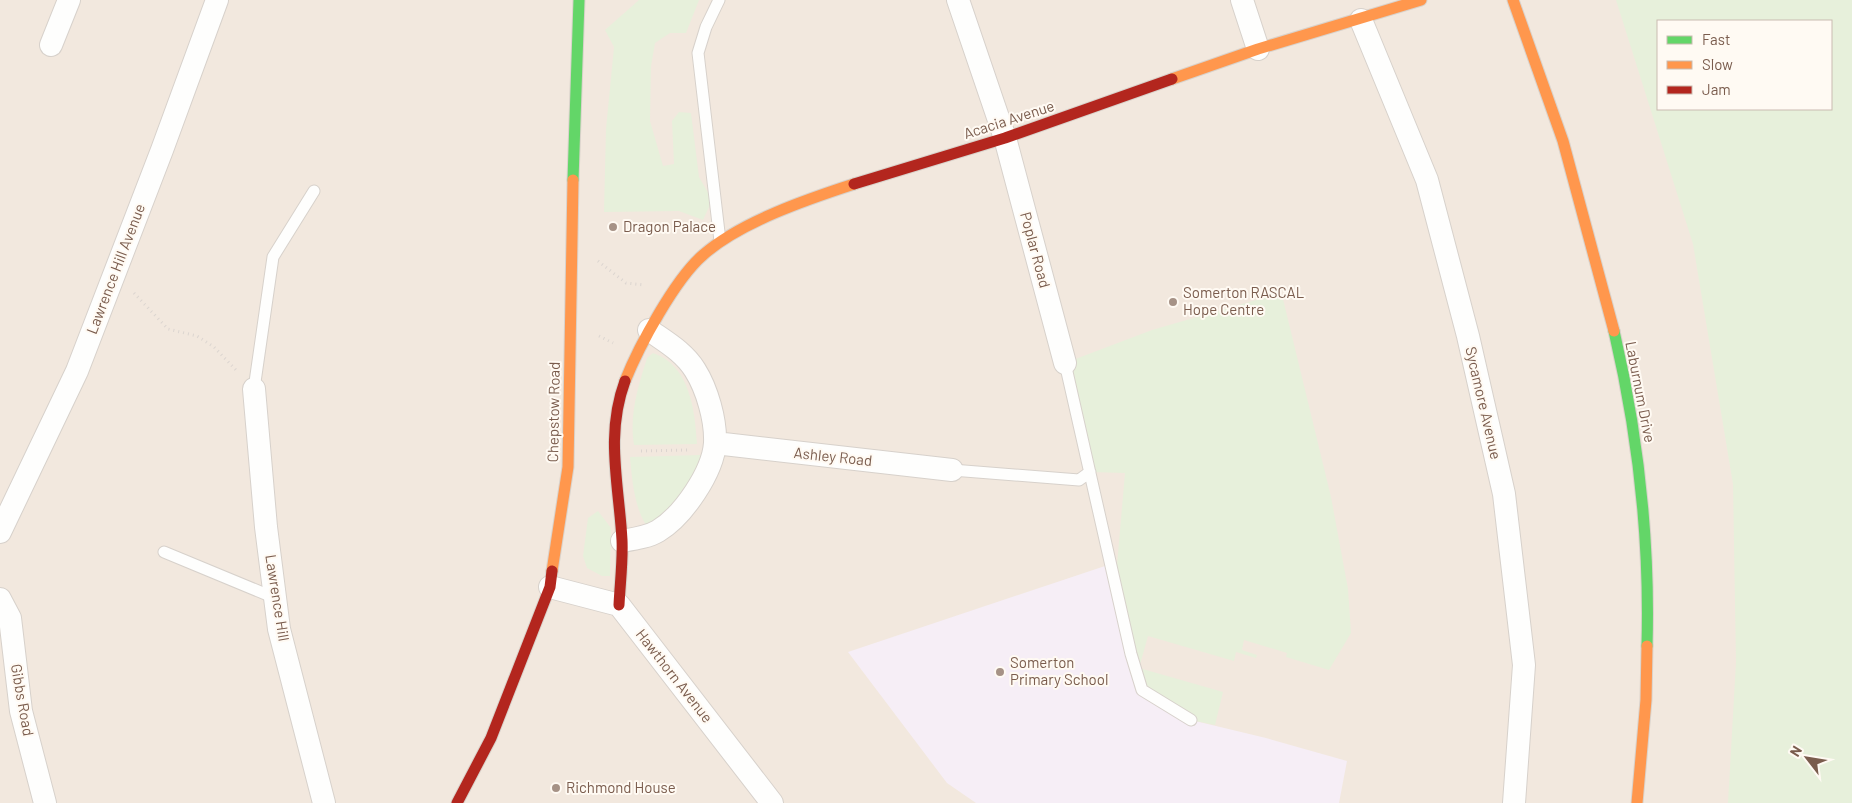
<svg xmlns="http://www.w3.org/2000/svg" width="1852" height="803" font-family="Barlow,sans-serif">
<rect width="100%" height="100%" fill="#f9f5f0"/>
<!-- residential -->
<path fill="#f2e8de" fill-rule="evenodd" d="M 0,0 L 1852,0 L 1852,803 L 0,803 ZM 1658,21 L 1831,21 L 1831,109 L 1658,109 Z"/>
<!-- education -->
<path fill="#f6eef6" d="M 1111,564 L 1142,690 L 1191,720 L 1266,738 L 1347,761 L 1339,803 L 976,803 L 947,783 L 848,652 Z"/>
<!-- green -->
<path fill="#e7f0db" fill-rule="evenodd" d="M 639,0 L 699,0 L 686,33 L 670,33 L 655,43 L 651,66 L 650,121 L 663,166 L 674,164 L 672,121 L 679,112 L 691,113 L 699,177 L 710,196 L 709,207 L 703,220 L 679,211 L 604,212 L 606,129 L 614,47 L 605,30 Z
M 1616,0 L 1852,0 L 1852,803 L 1728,803 L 1736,662 L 1733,484 L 1693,244 ZM 1658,21 L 1831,21 L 1831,109 L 1658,109 Z
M 1282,295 L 1331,497 L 1348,589 L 1351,633 L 1329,670 L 1286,657 L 1287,653 L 1244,640 L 1242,650 L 1257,655 L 1256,658 L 1236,652 L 1234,661 L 1148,636 L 1139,668 L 1223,692 L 1215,725 L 1191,720 L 1142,690 L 1131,654 L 1117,565 L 1125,473 L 1090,472 L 1065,363 L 1152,330 L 1270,296 Z
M 653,353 C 690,365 695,411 697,444 L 634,445 C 629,415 638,387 647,358 Z
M 701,455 L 690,484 L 663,519 L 646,525 C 634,505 632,480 630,457 Z
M 598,511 L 611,528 L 610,576 L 602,576 L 587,568 L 583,556 L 588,518 Z"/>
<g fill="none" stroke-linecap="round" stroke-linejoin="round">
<!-- lane casing -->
<g stroke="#d7d1cb" stroke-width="13">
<path id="lane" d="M 719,0 L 706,27 L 698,53 L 720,241
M 1065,363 L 1131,654 L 1142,690 L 1191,720
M 254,389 L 273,257 L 314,191
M 952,470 L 1079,480 L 1090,472
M 164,552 L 275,598"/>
</g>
<!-- street casing -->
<g stroke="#d7d1cb" stroke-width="24">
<path id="street" d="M 958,0 L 1005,138 L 1065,363
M 1242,0 L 1258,49
M 1361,20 L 1427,180 L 1468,336 L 1504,494 L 1524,665 L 1514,803
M 51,45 L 69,0
M 254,389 L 266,527 L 279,629 L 324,803
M 715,443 L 952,470
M 0,532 L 77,371 L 162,150 L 217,0
M 622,541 C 634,539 648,537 658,531 C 683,516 713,472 715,443 C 716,420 707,389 695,370 C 684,352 666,342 649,330
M 550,587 L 619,605 L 772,803
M 0,599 L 10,618 L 21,711 L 45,803"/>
</g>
<!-- fast casing -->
<g stroke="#d9d2cb" stroke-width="13">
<path id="fast" d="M 573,180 L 579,0
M 1614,331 C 1638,434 1650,541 1647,646"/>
</g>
<!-- slow casing -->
<g stroke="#d9d2cb" stroke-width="13">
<path id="slow" d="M 1513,0 L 1563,141 L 1614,331
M 1172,79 L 1258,49 L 1421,0
M 625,381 C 639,346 675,279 703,255 C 740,222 808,199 854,184
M 552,571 L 568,467 L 573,180
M 1637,803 L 1646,700 L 1647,646"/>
</g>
<!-- jam casing -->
<g stroke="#d9d2cb" stroke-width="13">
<path id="jam" d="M 854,184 L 1005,138 L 1172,79
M 619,605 C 620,584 623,561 622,540 C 619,485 605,435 625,381
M 457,803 L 491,738 L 550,587 L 552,571"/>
</g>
<!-- path -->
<path stroke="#dcd5d0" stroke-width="3" stroke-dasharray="1 4" stroke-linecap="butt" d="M 598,261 L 626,283 L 644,285
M 134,293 L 168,329 L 197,336 L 214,347 L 236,370
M 599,336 L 613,343
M 641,451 L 687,450"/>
<!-- lane -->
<use href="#lane" stroke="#fefefd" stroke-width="11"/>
<!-- street -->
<use href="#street" stroke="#fefefd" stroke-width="22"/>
<!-- fast -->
<use href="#fast" stroke="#63d668" stroke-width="11"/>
<!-- slow -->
<use href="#slow" stroke="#ff974d" stroke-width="11"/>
<!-- jam -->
<use href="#jam" stroke="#b3261e" stroke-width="11"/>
</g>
<!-- markers -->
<g fill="#a69286" stroke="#fffaf3" stroke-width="2">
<circle cx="613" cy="227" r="5"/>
<circle cx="1173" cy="302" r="5"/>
<circle cx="1000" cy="672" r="5"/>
<circle cx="556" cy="788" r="5"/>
</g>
<g text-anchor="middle" stroke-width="4" stroke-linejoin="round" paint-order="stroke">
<!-- street labels -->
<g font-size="15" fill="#7a5c4d" stroke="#fffaf3">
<text transform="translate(1009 120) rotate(-18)" y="5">Acacia Avenue</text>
<text transform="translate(1035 250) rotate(75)" y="5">Poplar Road</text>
<text transform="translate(116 269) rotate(-69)" y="5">Lawrence Hill Avenue</text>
<text transform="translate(1640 392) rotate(79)" y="5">Laburnum Drive</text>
<text transform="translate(1483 403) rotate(77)" y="5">Sycamore Avenue</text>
<text transform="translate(554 412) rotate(-89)" y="5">Chepstow Road</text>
<text transform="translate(833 457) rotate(6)" y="5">Ashley Road</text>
<text transform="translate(277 598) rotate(81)" y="5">Lawrence Hill</text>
<text transform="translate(674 676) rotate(52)" y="5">Hawthorn Avenue</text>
<text transform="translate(22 700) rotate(80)" y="5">Gibbs Road</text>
</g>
<!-- poi labels -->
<g font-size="15" fill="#7a5c4d" stroke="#fffaf3" text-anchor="start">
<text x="623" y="232">Dragon Palace</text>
<text x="1183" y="298">Somerton RASCAL<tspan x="1183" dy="17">Hope Centre</tspan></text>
<text x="1010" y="668">Somerton<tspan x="1010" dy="17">Primary School</tspan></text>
<text x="566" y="793">Richmond House</text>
</g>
</g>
<!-- legend -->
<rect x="1657" y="20" width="175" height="90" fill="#fffaf3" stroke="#cabbb1"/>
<rect x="1667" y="36" width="25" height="8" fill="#63d668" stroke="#cabbb1"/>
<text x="1702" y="45" font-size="15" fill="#7a5c4d">Fast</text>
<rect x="1667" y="61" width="25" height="8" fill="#ff974d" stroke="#cabbb1"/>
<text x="1702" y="70" font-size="15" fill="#7a5c4d">Slow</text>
<rect x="1667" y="86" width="25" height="8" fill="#b3261e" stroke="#cabbb1"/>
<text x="1702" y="95" font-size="15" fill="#7a5c4d">Jam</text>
<!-- north arrow -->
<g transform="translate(1807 758) rotate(301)" stroke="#fffaf3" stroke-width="4" paint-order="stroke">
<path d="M0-4L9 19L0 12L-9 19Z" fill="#7a5c4d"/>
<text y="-8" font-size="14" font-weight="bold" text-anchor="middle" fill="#7a5c4d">N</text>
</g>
</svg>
